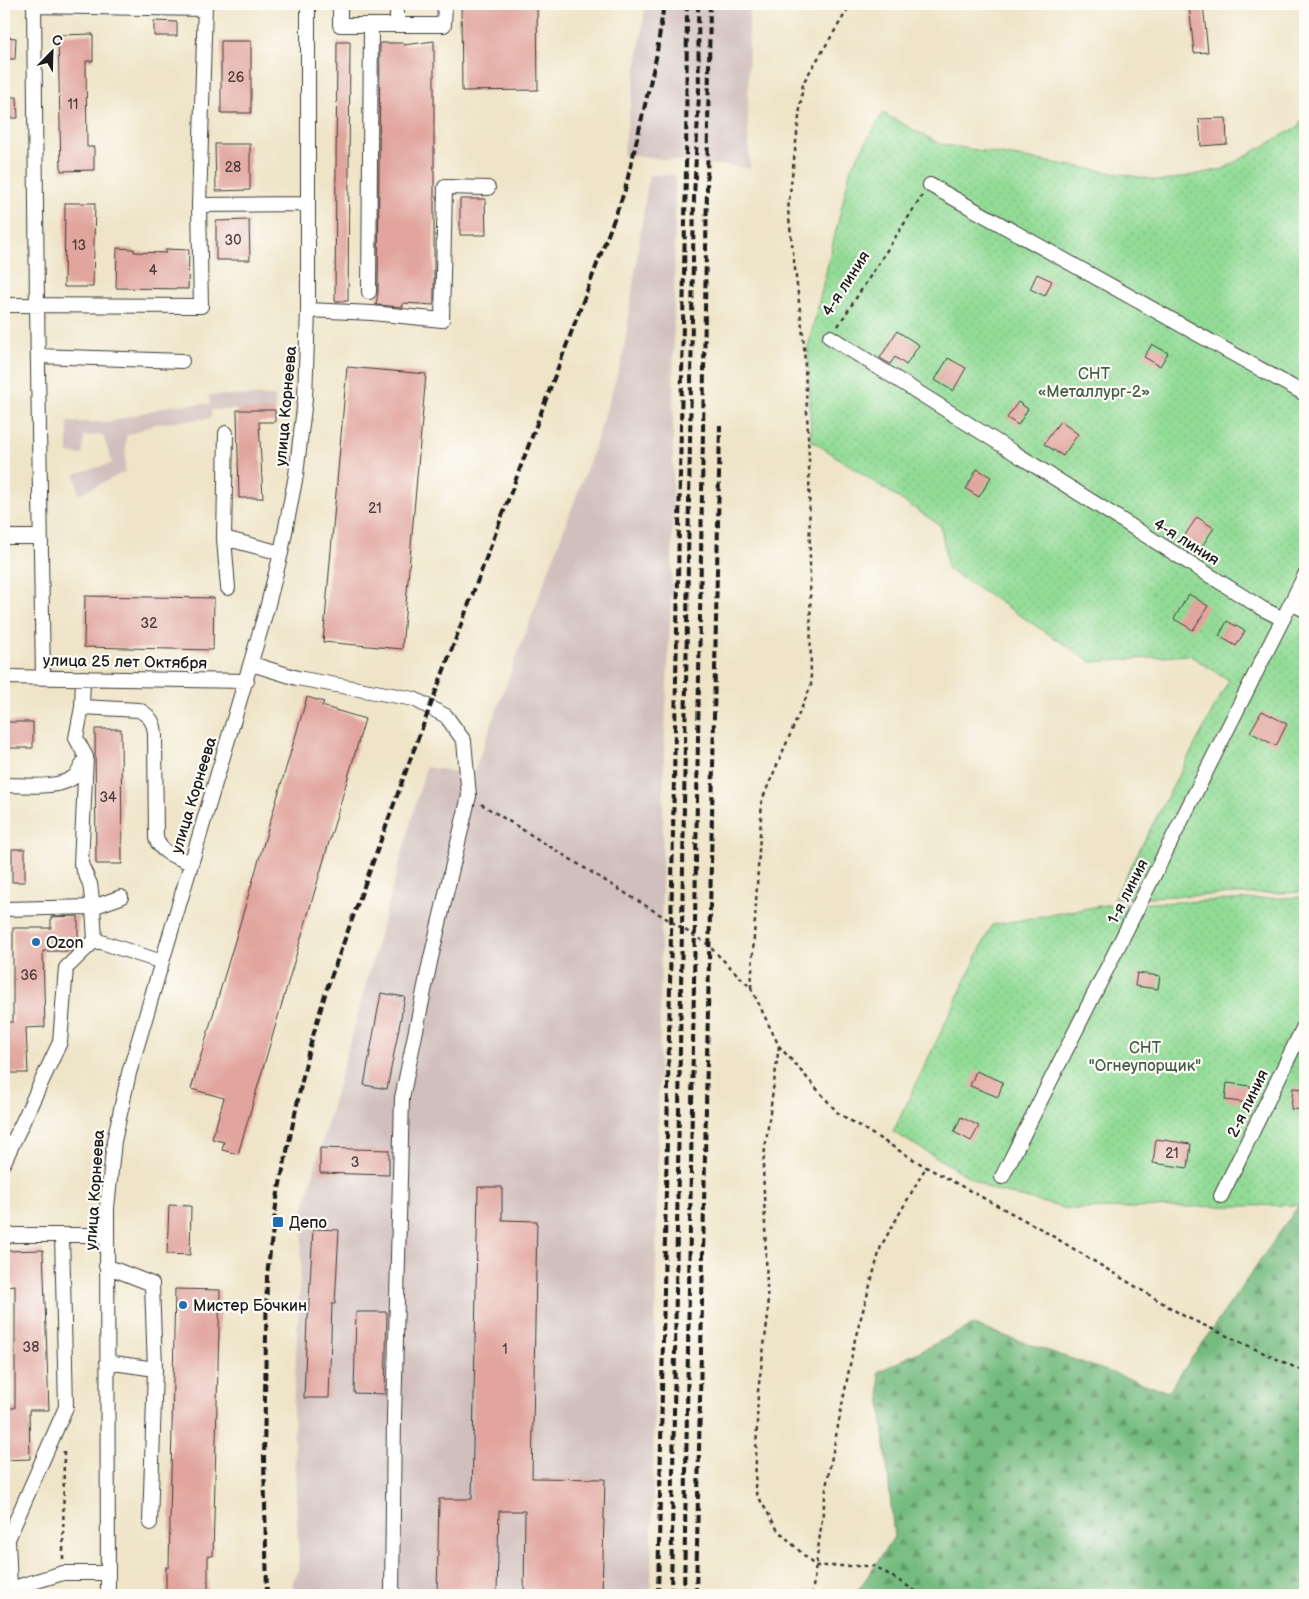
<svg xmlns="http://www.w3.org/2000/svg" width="1309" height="1599" font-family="'Balsamiq Sans',sans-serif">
<defs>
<pattern id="forest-firs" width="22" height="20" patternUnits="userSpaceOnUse" patternTransform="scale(1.25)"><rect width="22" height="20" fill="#75bb7f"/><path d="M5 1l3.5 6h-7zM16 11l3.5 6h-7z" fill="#5f9767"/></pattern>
<pattern id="garden-dots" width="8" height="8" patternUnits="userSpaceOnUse" patternTransform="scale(1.25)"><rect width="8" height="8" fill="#92db96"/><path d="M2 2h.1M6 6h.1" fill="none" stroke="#7dbb81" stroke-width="1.8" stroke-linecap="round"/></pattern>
</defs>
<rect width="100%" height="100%" fill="#fdfcf7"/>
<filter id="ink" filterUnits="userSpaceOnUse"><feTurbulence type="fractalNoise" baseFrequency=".02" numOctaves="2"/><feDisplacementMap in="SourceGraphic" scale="10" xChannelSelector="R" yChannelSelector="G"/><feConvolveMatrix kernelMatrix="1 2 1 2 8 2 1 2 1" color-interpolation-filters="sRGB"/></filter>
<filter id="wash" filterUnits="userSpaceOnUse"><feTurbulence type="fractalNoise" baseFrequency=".0096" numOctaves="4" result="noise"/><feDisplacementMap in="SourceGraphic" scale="20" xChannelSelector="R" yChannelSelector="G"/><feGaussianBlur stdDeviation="1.12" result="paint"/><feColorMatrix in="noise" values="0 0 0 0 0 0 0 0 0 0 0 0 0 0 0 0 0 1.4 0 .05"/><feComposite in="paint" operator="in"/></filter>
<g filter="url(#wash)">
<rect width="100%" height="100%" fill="#efe4c7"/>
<!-- industrial -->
<path fill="#d1bfbd" d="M 646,4 L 749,4 L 748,130 L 750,168 L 623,155 Z
M 649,175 L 675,175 L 672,577 L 664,754 L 651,1595 L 293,1595 L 293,1581 L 299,1571 L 293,1410 L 304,1208 L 426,767 L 473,774 L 596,443 L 623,356 Z
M 209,395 L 275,396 L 275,410 L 211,410 L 211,418 L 155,424 L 126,436 L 125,472 L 79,494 L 75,474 L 112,463 L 103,435 L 84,436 L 82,455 L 68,453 L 68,422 L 109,422 L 172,405 L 210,404 Z"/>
<!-- forest -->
<path fill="url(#forest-firs)" stroke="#486c4e" d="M 1299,1205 L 1305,1207 L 1305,1595 L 855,1595 L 894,1537 L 878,1372 L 973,1325 L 1168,1392 Z"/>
<!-- garden -->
<path fill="url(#garden-dots)" stroke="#577c59" d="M 883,113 L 940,144 L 1163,181 L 1223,169 L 1299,126 L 1305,113 L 1305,892 L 1114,898 L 1229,680 L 1189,655 L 1092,662 L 948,569 L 941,526 L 811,440 L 808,347 L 851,168 Z
M 1305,897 L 1305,1207 L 1299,1205 L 1068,1209 L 990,1189 L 893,1132 L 992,925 L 1105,905 Z"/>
<g id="blocks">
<!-- building -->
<path fill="#e1a59e" d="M 461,4 L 537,4 L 538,90 L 462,91 Z
M 1189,4 L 1203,4 L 1208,52 L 1194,53 Z
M 154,21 L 177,22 L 177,36 L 154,36 Z
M 93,34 L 93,61 L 86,61 L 87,147 L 94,147 L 94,170 L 61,171 L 58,35 Z
M 4,37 L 16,38 L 15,59 L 4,59 Z
M 221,41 L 251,41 L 251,113 L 221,113 Z
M 434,41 L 434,305 L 403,303 L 403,307 L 376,305 L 378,292 L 380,43 L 404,43 L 404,45 Z
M 337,42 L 350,42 L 348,301 L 335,301 Z
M 4,97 L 17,97 L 18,118 L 4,118 Z
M 1226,118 L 1227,144 L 1201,146 L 1199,119 Z
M 215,144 L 250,144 L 250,190 L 216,191 Z
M 460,199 L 485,199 L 486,235 L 460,235 Z
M 65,203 L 95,203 L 93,287 L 64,287 Z
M 249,220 L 250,260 L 216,260 L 216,221 Z
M 117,248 L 134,249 L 134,252 L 166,253 L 166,249 L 189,250 L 188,289 L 116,288 Z
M 1037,274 L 1052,281 L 1045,296 L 1030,289 Z
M 897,331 L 919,345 L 906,365 L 895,357 L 890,364 L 880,358 Z
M 1152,344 L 1168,353 L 1160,366 L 1144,357 Z
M 948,358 L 966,368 L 953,391 L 935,380 Z
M 347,367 L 426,374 L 402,649 L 323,642 Z
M 1018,402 L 1028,409 L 1018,425 L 1007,418 Z
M 237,410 L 275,410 L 275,422 L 259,422 L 263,498 L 239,498 Z
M 1060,421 L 1078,434 L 1063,456 L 1044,444 Z
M 977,469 L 991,477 L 979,497 L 966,489 Z
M 1197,517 L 1214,528 L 1200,549 L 1183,538 Z
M 1189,594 L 1208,606 L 1193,630 L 1174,619 Z
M 85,596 L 214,598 L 213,650 L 84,647 Z
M 1227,621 L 1245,631 L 1236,646 L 1219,636 Z
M 307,697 L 324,702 L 322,706 L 365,719 L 238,1154 L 222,1150 L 224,1142 L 212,1139 L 224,1098 L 191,1089 Z
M 1262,711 L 1287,724 L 1276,746 L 1250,732 Z
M 4,722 L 33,722 L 33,748 L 4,748 Z
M 95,729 L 121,729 L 122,864 L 96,864 Z
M 12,849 L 25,849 L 25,882 L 12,882 Z
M 78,916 L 78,944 L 71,951 L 43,951 L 45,1027 L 26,1028 L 28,1073 L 4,1073 L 4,1022 L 13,1022 L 13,928 L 51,928 L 51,917 Z
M 1137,973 L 1160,976 L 1158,989 L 1135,986 Z
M 381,993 L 405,997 L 387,1089 L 364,1085 Z
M 976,1071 L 1003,1082 L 998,1097 L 970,1086 Z
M 1227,1083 L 1251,1086 L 1249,1103 L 1225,1100 Z
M 1293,1088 L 1305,1089 L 1305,1110 L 1291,1109 Z
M 961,1117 L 979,1126 L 971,1141 L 954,1132 Z
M 1156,1139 L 1191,1144 L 1188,1168 L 1153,1163 Z
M 320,1148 L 389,1150 L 389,1175 L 320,1173 Z
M 478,1187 L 502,1187 L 502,1220 L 537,1221 L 532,1478 L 605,1479 L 602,1595 L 524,1595 L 525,1511 L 499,1511 L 497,1595 L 437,1595 L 439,1499 L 472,1499 Z
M 169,1205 L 191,1206 L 190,1255 L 167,1254 Z
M 313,1229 L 339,1230 L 335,1304 L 332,1304 L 329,1398 L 304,1398 L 307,1319 L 308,1319 Z
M 43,1250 L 49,1410 L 29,1410 L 30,1459 L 4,1460 L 4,1408 L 15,1408 L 15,1285 L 4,1286 L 4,1251 Z
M 175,1289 L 220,1290 L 213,1556 L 208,1556 L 208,1595 L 166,1595 L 166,1567 L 169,1567 Z
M 356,1312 L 387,1312 L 385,1394 L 354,1393 Z"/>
</g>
</g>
<g filter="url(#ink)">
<use href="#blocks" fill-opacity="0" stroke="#3c3a36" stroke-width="1"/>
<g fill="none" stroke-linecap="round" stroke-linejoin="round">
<!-- minor casing -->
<g stroke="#3c3a36" stroke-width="16">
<path id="minor" d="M 34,4 L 37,305 L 43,678
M 340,4 L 340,25 L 444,25 L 445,4
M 34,6 L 205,9
M 397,25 L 397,4
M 930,185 L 1305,394
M 199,205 L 308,204
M 369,292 L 371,25
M 4,305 L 201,306 L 199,205 L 205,4
M 308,310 L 372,313 L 442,320 L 445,187 L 488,188
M 830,337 L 1263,609 L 1283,619
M 38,356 L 182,361
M 226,433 L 224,538 L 281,553
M 4,537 L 40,537
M 224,538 L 228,588
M 1292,604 L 1305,610
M 252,664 L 297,678 L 414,699 L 446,716 L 464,741 L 469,796 L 430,962 L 402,1098 L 394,1418 L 392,1595
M 4,677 L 247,681
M 83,678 L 82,707 L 139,710 C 150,716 155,723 155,736 L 156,838 C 161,854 177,857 191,863
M 4,785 C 23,785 62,790 76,775 C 80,770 83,763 86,757 L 76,738 L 82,707
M 4,909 L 93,907 L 90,884 L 81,864 L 86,757
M 95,940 L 93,907 L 121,897
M 4,1162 L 60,1042 L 66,968 L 95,940 L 162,962
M 1002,1177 L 1305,575
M 1221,1196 L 1305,1024
M 62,1235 L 66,1407 L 8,1539 L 10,1589 L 63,1573 L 107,1573
M 4,1239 L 10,1235 L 106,1235
M 106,1266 L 152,1284 L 155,1369 L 107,1362
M 150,1523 L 155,1369
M 108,1595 L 107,1208 L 114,1141 L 129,1073 L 267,608 L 281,553 L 296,475 L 305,399 L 308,310 L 308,4"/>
</g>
<!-- path -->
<path stroke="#3c3a36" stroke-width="2.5" stroke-dasharray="4 4" stroke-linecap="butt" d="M 838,326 L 922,196
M 481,804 L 706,943 L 751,988 L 779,1046 L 838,1113 L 926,1167 L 1041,1229 L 1184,1316 L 1305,1372
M 751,988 L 762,800 L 811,686 L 809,458 L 804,344 L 788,210 L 803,83 L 851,4
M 779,1046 L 763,1164 L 768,1316 L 758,1391 L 755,1491 L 777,1529 L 815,1566 L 875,1566 L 922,1595
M 63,1559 L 64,1449
M 812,1595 L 827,1482 L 855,1339 L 881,1246 L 926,1167"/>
<!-- minor -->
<use href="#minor" stroke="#fff" stroke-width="14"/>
<!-- rail -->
<path stroke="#1c1c1c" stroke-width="4" stroke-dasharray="8 4" stroke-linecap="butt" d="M 267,1595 L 264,1458 L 267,1275 L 277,1198 L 308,1053 L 326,991 L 410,760 L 625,190 L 656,58 L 664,4
M 658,1595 L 686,171 L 687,4
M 671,1595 L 694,198 L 699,93 L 698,4
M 684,1595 L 710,4
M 696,1595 L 720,425"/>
</g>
</g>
<!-- markers -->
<g fill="#1f6fb2" stroke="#fdfcf7" stroke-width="2">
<circle cx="36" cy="942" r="5"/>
<rect x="272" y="1216" width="12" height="12" rx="2.5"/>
<circle cx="183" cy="1305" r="5"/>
</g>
<g text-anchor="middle" stroke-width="4.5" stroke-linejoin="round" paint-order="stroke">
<!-- number labels -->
<g font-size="14" fill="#4d3e3c">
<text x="236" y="82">26</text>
<text x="73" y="109">11</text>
<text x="233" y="172">28</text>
<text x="233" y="245">30</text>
<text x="79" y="250">13</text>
<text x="153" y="275">4</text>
<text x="375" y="513">21</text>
<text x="149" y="628">32</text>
<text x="108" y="802">34</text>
<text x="29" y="980">36</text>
<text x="1172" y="1158">21</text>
<text x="355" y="1167">3</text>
<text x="31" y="1352">38</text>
<text x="505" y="1354">1</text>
</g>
<!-- street labels -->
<g font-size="16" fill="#1c1c1c" stroke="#fdfcf7">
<text transform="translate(845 283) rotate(-57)" y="6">4-я линия</text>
<text transform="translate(285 406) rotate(-85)" y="6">улица Корнеева</text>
<text transform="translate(1187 541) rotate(32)" y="6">4-я линия</text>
<text transform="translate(125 661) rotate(1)" y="6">улица 25 лет Октября</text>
<text transform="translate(193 795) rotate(-73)" y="6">улица Корнеева</text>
<text transform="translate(1127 891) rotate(-63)" y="6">1-я линия</text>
<text transform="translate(1247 1103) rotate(-64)" y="6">2-я линия</text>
<text transform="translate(94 1190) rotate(-86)" y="6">улица Корнеева</text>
</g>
<!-- park labels -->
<g font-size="16" fill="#455f47" stroke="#fdfcf7">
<text x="1094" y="379">СНТ<tspan x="1094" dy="18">«Металлург-2»</tspan></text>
<text x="1145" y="1053">СНТ<tspan x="1145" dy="18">"Огнеупорщик"</tspan></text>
</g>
<!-- poi labels -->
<g font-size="16" fill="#1c1c1c" stroke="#fdfcf7" text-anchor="start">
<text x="46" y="948">Ozon</text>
<text x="289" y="1228">Депо</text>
<text x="193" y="1311">Мистер Бочкин</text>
</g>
</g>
<!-- margin -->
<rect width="1309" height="1599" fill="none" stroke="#fdfcf7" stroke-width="20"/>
<!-- north arrow -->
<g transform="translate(52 52) rotate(23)" stroke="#fdfcf7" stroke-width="4" paint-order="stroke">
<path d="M0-4L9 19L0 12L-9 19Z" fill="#1c1c1c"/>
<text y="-8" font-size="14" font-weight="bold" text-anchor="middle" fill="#1c1c1c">С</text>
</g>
</svg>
